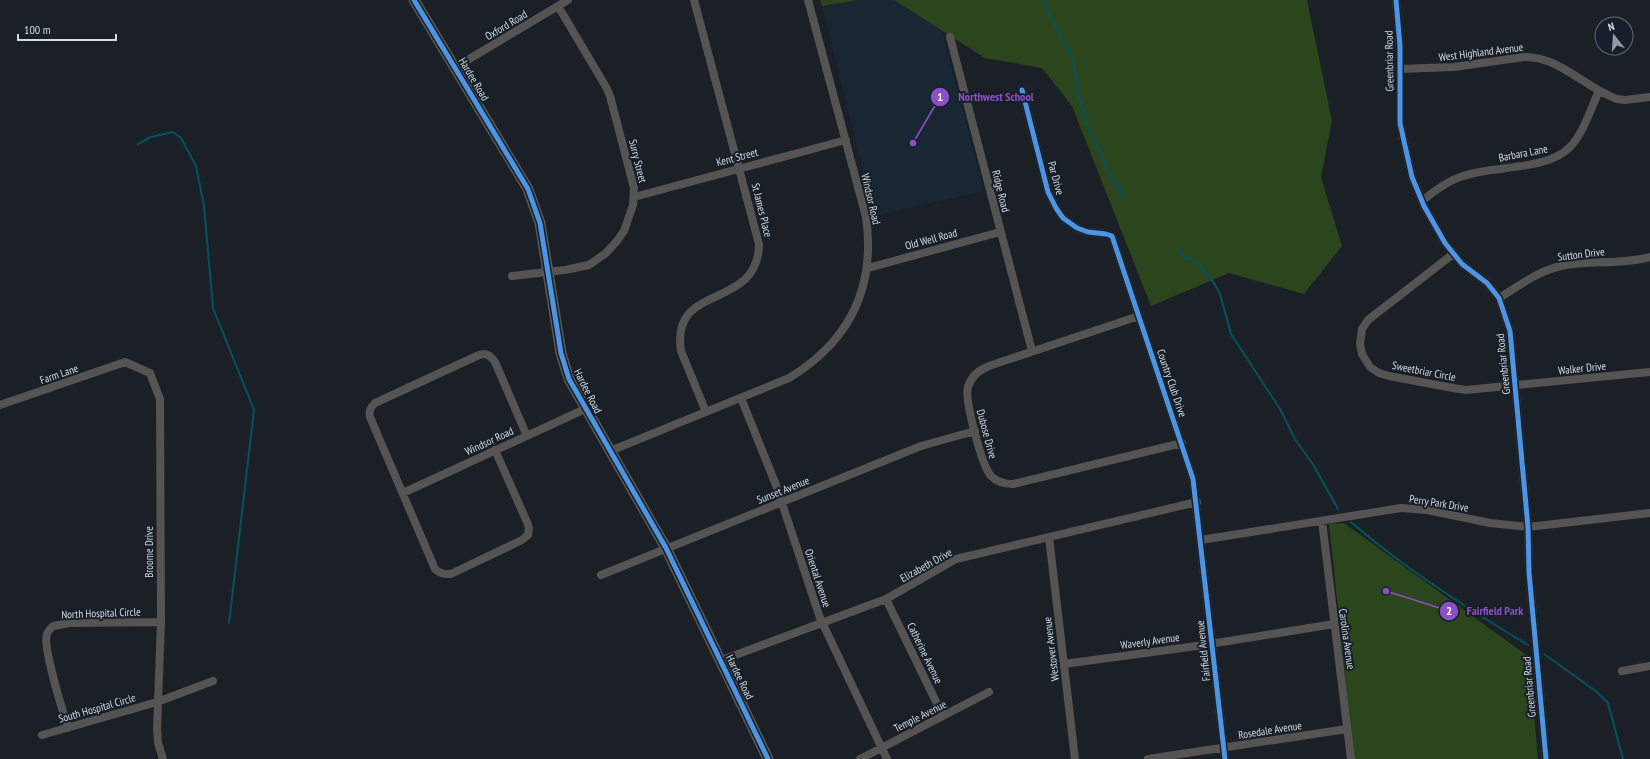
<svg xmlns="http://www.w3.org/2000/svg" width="1650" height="759" font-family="'PT Sans Narrow',sans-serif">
<rect width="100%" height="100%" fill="#1b2026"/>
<!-- built -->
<path fill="#192634" d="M 859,0 L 894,0 L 942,30 L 984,191 L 874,216 L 822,6 Z"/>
<!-- green -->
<path fill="#2b451c" d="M 820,0 L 859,0 L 822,6 Z
M 894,0 L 1307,0 L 1332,121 L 1321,177 L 1342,246 L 1304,294 L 1229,273 L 1151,306 L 1072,106 L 1042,68 L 985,58 Z
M 1344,523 L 1529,657 L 1538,759 L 1354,759 L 1329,524 Z"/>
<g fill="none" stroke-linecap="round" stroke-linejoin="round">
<!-- stream -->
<path stroke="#025260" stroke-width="2" d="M 1044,0 L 1050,17 L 1070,52 L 1074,65 L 1079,97 L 1089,132 L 1093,137 L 1108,170 L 1125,198
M 138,144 L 151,137 L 173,132 L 181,138 L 196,166 L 204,206 L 213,308 L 254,410 L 229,623
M 1180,250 L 1185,258 L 1195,260 L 1214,283 L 1220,294 L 1231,334 L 1280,409 L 1295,439 L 1314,466 L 1338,509
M 1351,522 C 1405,569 1467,608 1528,645
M 1544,654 L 1597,692 L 1608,703 L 1623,759"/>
<!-- street -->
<path stroke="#555453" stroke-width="8" d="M 694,0 L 759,244 C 758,312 670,281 681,351 L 706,412
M 1396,0 L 1400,46 L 1400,123 L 1412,177 L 1424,206 L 1445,243 L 1462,264 L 1487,283 L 1499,298 L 1510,331 L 1528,527 L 1529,572 L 1546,759
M 950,37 L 1032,351
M 456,67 L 568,0
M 1400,69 L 1454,67 L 1524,57 C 1559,56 1585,88 1617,99 L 1625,100 L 1650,97
M 1022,90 L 1048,192 L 1056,208 L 1063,218 L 1077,228 L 1088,232 L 1106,234 L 1112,236 L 1193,479 L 1225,759
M 634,197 L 846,140
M 1422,201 C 1434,191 1447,181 1463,176 C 1494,165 1547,171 1570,147 C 1583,134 1591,108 1599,91
M 1453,254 L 1368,320 L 1362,329 L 1360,344 L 1362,354 L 1370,367 L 1379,373 L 1389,376 L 1453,388 L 1466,390 L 1650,372
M 868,268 L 1000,232
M 512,276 L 565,270 L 589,265 L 606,253 L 617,241 L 624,231 L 633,205 L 634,188 L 610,96 L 606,87 L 558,6
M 1499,298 C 1519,286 1538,271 1561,266 C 1590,260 1621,265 1650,257
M 1139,316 L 989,366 C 979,370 971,376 968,387 C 964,399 982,466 991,476 C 997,482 1005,484 1013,484 L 1182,443
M 741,398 L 776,485 L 820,618 L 887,759
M 0,405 L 125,362 L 150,373 L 160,399 L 161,622 L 157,729 L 158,743 L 163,759
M 495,450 L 527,522 L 529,528 L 528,535 L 522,540 L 451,574 C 444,574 440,574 435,569 L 370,417 C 369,411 370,408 375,403 L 479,355 C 487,353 490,355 495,362 L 527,436
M 610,451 L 789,378 C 850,341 876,288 866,217 L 808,0
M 403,493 L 585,409
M 1322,521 L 1351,759
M 1049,537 L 1075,759
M 1201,540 L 1401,508 L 1427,510 L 1490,523 L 1528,527 L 1650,513
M 601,575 L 921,446 L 975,431
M 886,599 L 943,716
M 722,660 L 886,599 L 956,559 L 1197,502
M 1064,664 L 1204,645 L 1334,624
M 1622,671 L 1650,666
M 68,728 C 63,711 42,647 47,634 C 48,631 51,628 53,626 L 70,623 L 161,622
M 42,735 L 157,702 L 213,681
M 860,759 L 989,692
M 1148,759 L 1347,729"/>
<!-- secondary -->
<path stroke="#585756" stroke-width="11" d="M 414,0 L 528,189 L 540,223 L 561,353 L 569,379 L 666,548 L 768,759"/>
<!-- cycleway casing -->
<g stroke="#17202a" stroke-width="8">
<path id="cycleway" d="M 414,0 L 528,189 L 540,223 L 561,353 L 569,379 L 666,548 L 768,759
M 1396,0 L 1400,46 L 1400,123 L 1412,177 L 1424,206 L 1445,243 L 1462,264 L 1487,283 L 1499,298 L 1510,331 L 1528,527 L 1529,572 L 1546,759
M 1022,90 L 1048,192 L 1056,208 L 1063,218 L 1077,228 L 1088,232 L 1106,234 L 1112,236 L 1193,479 L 1225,759"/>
</g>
<!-- cycleway -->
<use href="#cycleway" stroke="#4d94e3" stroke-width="5"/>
</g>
<g text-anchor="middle" stroke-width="4" stroke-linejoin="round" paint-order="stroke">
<!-- street labels -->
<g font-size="11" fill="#d4dae1" stroke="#17202a">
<text transform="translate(506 25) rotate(-31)" y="4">Oxford Road</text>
<text transform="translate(1481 52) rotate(-7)" y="4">West Highland Avenue</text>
<text transform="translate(1389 61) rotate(-91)" y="4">Greenbriar Road</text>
<text transform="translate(474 79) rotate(59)" y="4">Hardee Road</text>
<text transform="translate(1523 153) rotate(-11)" y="4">Barbara Lane</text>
<text transform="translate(737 157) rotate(-15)" y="4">Kent Street</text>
<text transform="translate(638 161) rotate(76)" y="4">Surry Street</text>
<text transform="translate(1056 178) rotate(75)" y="4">Par Drive</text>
<text transform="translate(1001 191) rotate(76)" y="4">Ridge Road</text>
<text transform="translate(871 199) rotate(77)" y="4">Windsor Road</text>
<text transform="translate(762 210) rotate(76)" y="4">St James Place</text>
<text transform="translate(931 239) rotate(-15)" y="4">Old Well Road</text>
<text transform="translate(1581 254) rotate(-7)" y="4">Sutton Drive</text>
<text transform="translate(1503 364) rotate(-96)" y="4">Greenbriar Road</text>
<text transform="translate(1582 368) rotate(-6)" y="4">Walker Drive</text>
<text transform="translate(1424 371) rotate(11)" y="4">Sweetbriar Circle</text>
<text transform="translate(59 374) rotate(-19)" y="4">Farm Lane</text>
<text transform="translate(1172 383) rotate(71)" y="4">Country Club Drive</text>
<text transform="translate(588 391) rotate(63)" y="4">Hardee Road</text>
<text transform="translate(987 434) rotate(75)" y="4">Dubose Drive</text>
<text transform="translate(489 441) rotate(-25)" y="4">Windsor Road</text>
<text transform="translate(783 490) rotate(-22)" y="4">Sunset Avenue</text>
<text transform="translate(1439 503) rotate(9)" y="4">Perry Park Drive</text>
<text transform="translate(149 552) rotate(-90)" y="4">Broome Drive</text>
<text transform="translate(926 565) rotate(-29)" y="4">Elizabeth Drive</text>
<text transform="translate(818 578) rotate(72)" y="4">Oriental Avenue</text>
<text transform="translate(101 613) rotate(-2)" y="4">North Hospital Circle</text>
<text transform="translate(1347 639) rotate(82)" y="4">Carolina Avenue</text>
<text transform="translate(1150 641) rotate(-8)" y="4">Waverly Avenue</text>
<text transform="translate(1051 649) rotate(-97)" y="4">Westover Avenue</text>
<text transform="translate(1203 651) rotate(-96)" y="4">Fairfield Avenue</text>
<text transform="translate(925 653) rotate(64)" y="4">Catherine Avenue</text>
<text transform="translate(740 677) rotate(64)" y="4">Hardee Road</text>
<text transform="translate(1529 687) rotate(-95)" y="4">Greenbriar Road</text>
<text transform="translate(97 708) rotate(-16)" y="4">South Hospital Circle</text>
<text transform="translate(920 716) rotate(-27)" y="4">Temple Avenue</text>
<text transform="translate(1270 730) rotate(-9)" y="4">Rosedale Avenue</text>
</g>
</g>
<!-- callouts -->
<path fill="none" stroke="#8d4fc6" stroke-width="1.5" d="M913 143L940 97M1386 591L1449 611"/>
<g fill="#8d4fc6" stroke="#17202a" stroke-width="1.5">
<circle cx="913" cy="143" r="4"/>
<circle cx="1386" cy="591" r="4"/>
<circle cx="940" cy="97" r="10"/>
<circle cx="1449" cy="611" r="10"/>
</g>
<g font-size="12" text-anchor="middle" font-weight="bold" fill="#fff">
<text x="940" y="101">1</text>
<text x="1449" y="615">2</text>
</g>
<g font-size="12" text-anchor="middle" font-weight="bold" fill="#8d4fc6" stroke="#17202a" stroke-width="4" stroke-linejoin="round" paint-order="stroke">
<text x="996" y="101">Northwest School</text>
<text x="1495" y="615">Fairfield Park</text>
</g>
<!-- north arrow -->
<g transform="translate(1614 36) rotate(343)"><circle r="19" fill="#17202a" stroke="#636a73"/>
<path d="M0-3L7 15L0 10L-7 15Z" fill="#9399a0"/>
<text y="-6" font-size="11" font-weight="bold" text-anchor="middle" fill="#d4dae1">N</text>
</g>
<!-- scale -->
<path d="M18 34v6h98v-6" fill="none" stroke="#d4dae1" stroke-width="2"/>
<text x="24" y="34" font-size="12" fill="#d4dae1" stroke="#17202a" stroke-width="3" paint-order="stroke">100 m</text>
</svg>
